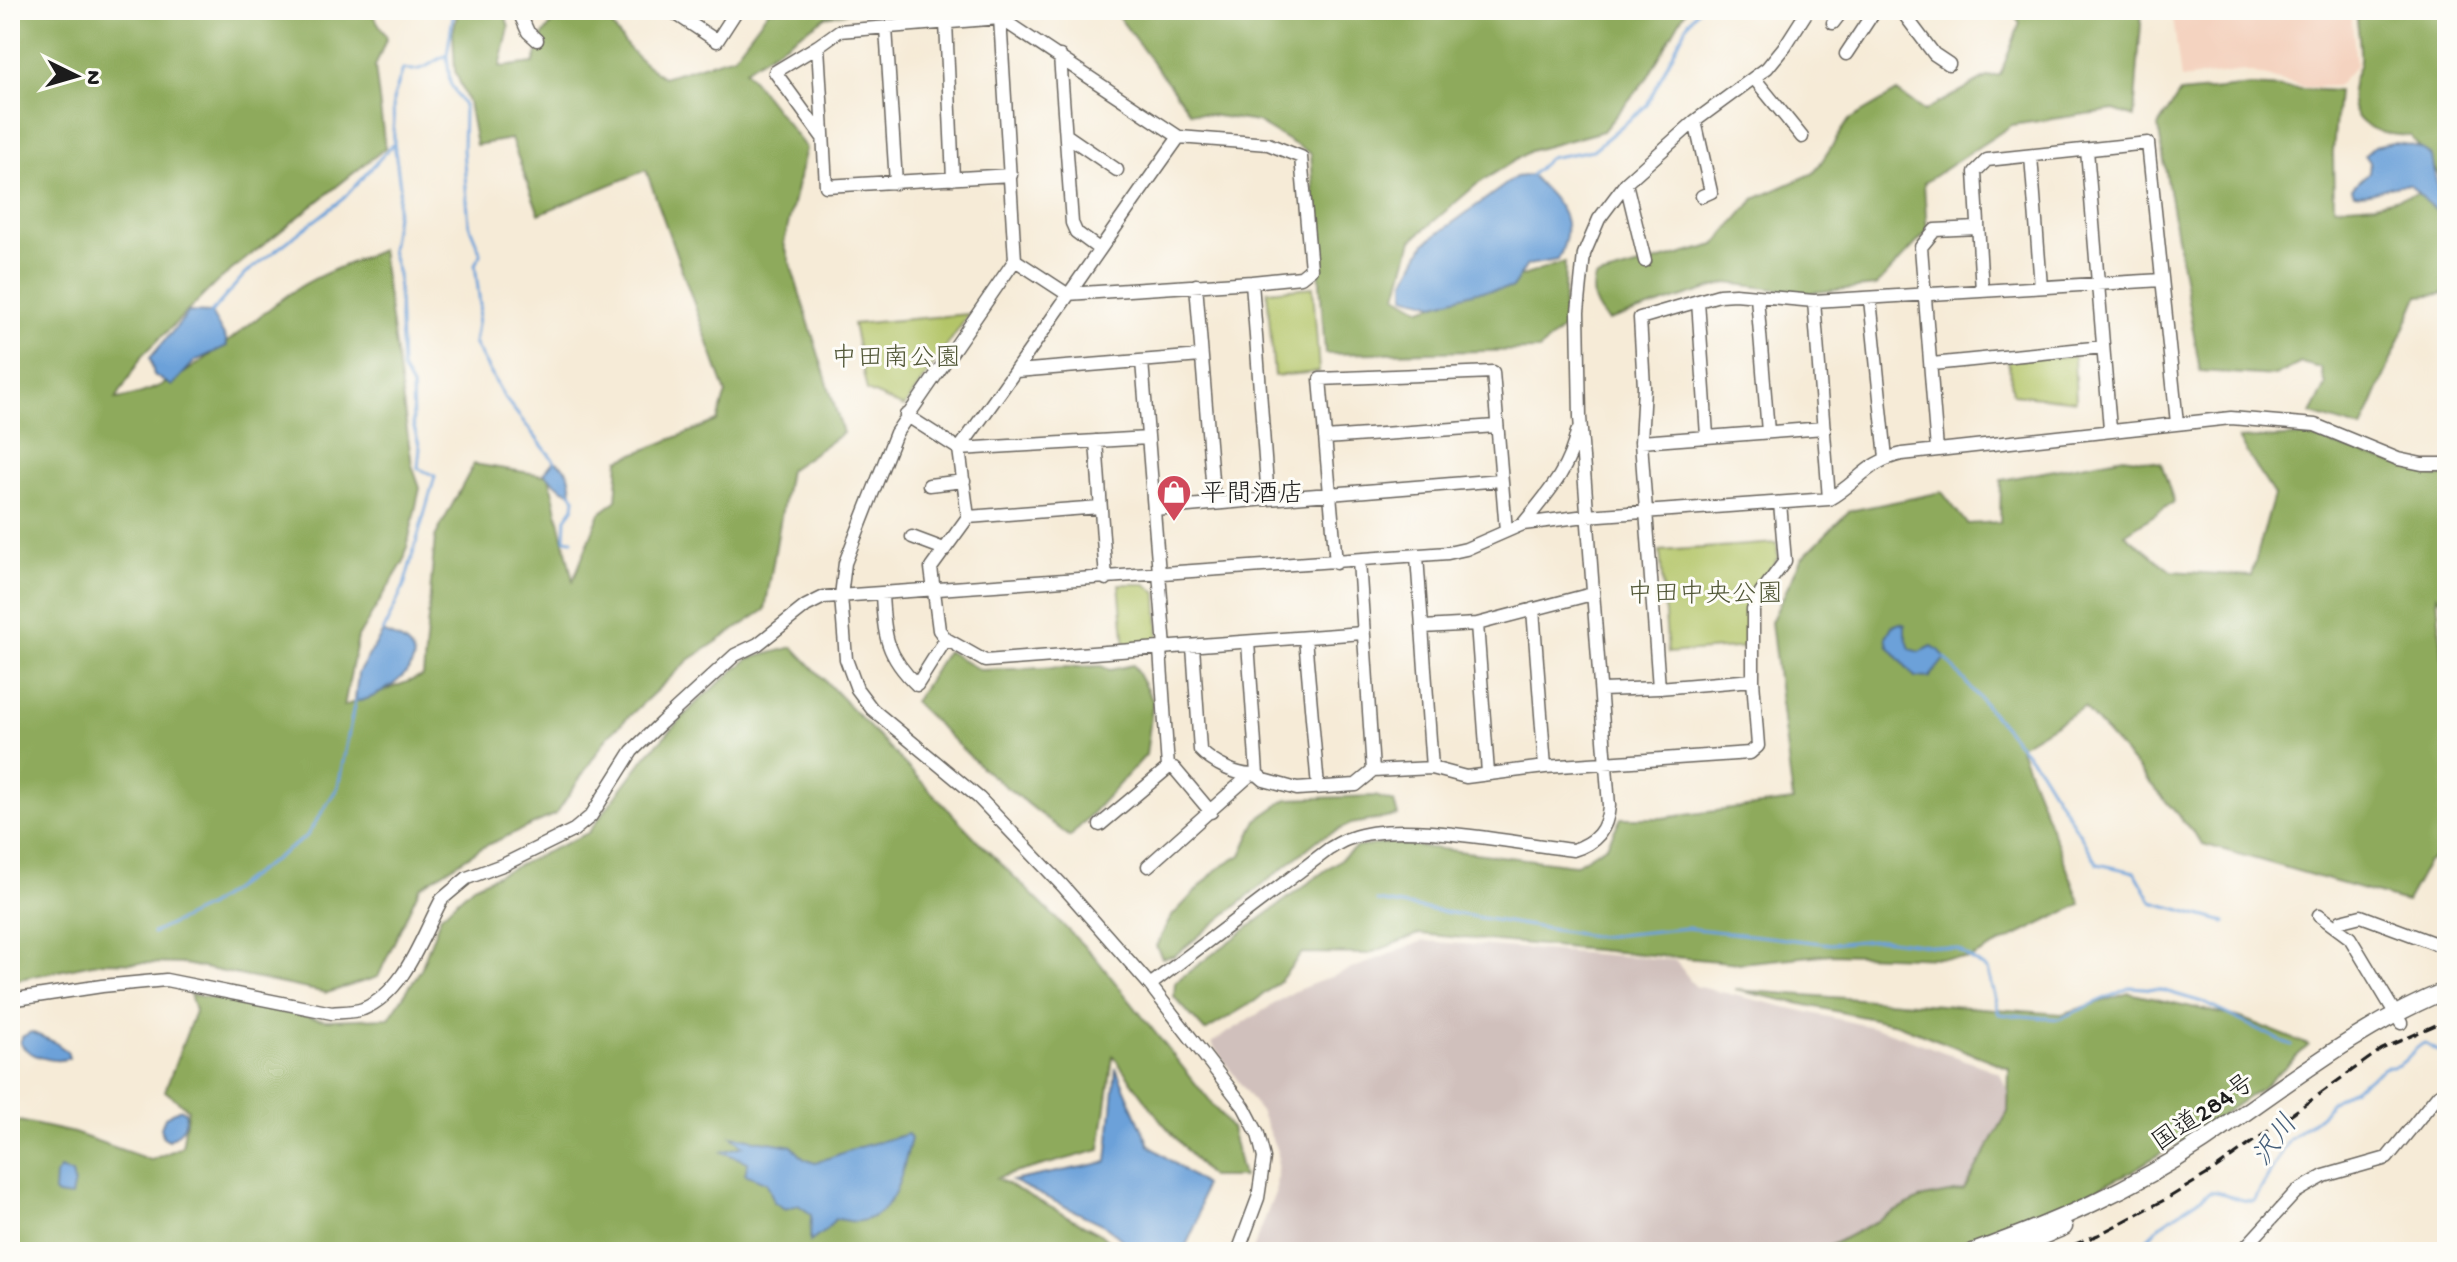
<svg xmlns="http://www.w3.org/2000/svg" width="2457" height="1262" font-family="'Gochi Hand','Klee One',sans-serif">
<rect width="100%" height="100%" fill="#fdfcf7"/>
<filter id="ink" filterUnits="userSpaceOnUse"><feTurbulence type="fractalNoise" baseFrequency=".0125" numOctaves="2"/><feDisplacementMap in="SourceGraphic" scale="16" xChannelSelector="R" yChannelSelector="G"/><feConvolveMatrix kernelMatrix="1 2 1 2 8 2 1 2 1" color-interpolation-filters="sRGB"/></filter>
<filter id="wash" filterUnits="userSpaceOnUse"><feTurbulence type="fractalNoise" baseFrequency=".006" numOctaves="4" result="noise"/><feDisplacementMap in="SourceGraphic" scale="32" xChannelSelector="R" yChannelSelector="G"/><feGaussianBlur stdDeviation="1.8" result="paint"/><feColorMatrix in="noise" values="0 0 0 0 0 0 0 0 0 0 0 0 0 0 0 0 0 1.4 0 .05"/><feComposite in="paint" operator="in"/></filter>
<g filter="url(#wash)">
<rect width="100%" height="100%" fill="#f6ebd7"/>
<!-- built -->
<path fill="#f4d3c0" d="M 2172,10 L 2351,10 L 2356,65 L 2337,86 L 2306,87 L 2244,71 L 2181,79 Z"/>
<!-- industrial -->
<path fill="#d0c0bc" d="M 1423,941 L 1675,960 L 1695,986 L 1885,1030 L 2000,1073 L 2015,1111 L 1967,1198 L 1847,1252 L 1252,1252 L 1276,1190 L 1278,1153 L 1260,1111 L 1211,1043 L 1295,991 Z"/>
<!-- green -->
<path fill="#b3c568" stroke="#687042" stroke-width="2" d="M 1313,287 L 1319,372 L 1274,376 L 1267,291 Z
M 969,314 L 904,407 L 867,391 L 853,324 Z
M 2074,356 L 2076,401 L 2013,394 L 2008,360 Z
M 1777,543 L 1778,557 L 1746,604 L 1749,647 L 1668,653 L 1660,551 Z
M 1119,584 L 1146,584 L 1157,593 L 1159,636 L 1153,643 L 1125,647 Z"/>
<!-- forest -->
<path fill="#8eaa5c" stroke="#55633c" stroke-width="2" d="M 20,10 L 370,10 L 387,37 L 375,67 L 385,148 L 218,281 L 142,356 L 116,399 C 187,388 235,331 292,292 C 318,274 352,263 381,250 L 412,465 L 420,488 L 404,561 L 358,637 L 344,706 L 423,676 L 435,537 L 474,464 L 549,476 L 573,581 L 600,513 L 616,501 L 619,460 L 717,421 L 726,393 L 646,170 L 539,214 L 511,139 L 476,145 L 468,102 L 455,71 L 453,33 L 458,10 L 504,10 L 509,28 L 500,67 L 534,63 L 542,37 L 561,10 L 603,10 C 620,40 634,58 663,77 L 734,56 L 769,10 L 859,10 L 826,17 L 745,70 L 806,148 L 784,243 L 843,433 L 789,470 L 765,610 L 689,660 L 608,736 L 556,814 L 483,847 L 420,887 L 378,977 L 327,993 L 184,964 L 102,962 L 10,981 L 10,22 Z
M 1109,10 L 1686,10 L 1648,77 L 1603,131 L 1530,151 L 1476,185 L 1412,240 L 1397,295 L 1421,309 L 1565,262 L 1563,328 L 1539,350 L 1325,354 L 1311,154 L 1257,122 L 1190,112 L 1114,11 Z
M 2011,10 L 2142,10 L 2134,117 L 2114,110 L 2012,125 L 1924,183 L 1927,232 L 1876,286 L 1806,293 L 1727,283 L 1608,321 C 1595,309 1590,296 1595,278 L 1715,245 L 1754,199 L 1814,173 L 1849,120 L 1897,92 L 1924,111 L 1987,77 L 2000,75 L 2020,23 Z
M 2356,10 L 2447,10 L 2447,191 L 2441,178 L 2411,136 C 2377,135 2344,125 2353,84 C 2354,75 2360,68 2360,60 C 2361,44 2357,26 2356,10 Z
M 2251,86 L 2338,91 L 2333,152 L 2334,207 L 2375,204 L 2423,192 L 2447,218 L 2447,289 L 2442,294 L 2418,296 L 2362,429 L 2311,414 L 2326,385 L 2321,368 L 2301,363 L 2275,376 L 2200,371 L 2158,126 L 2180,93 Z
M 2306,436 L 2435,477 L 2447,476 L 2447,608 L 2437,595 L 2443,668 L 2447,681 L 2447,851 L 2428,862 L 2406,902 L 2203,844 L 2084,707 L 2019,746 L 2081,904 L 1969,959 L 1832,954 L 1740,963 L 1419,934 L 1368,954 L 1302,953 L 1280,981 L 1255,1001 L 1205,1031 L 1174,997 L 1175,982 L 1357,847 L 1390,843 L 1575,865 L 1607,845 L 1621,818 L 1662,818 L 1793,801 L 1771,622 L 1801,559 L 1849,511 L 1942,492 L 1967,524 L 2000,522 L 2001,480 L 2124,457 L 2161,463 L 2174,502 L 2125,534 L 2171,571 L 2251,576 L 2274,495 L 2238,439 Z
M 793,647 L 982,845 L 1095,957 L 1231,1128 L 1243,1177 L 1210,1177 L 1162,1122 L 1113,1056 L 1100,1150 L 996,1178 L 1099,1233 L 1121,1252 L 10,1252 L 10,1119 L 74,1133 L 151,1160 L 182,1147 L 188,1109 L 165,1091 L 195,1011 L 190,994 L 325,1020 L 389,1018 L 421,969 L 441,915 L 473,886 L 588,833 L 647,755 L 700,699 L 748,659 Z
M 947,651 L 980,670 L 1101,666 L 1110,670 L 1133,665 L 1153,701 L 1146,755 L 1070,837 L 983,769 L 914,702 Z
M 1375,796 L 1394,802 L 1398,816 L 1351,824 L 1319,839 L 1174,956 L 1162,958 L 1156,946 L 1171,917 L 1216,870 L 1241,855 L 1257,820 L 1287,799 Z
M 1735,990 L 2062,1014 L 2129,993 L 2241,1018 L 2309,1045 L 2263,1087 L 2202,1128 L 2132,1171 L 2055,1209 L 1948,1252 L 1818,1252 L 1919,1199 L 1964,1190 L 2008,1112 L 2009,1068 L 1897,1024 Z"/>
<!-- water -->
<path fill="#6ca1d9" stroke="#445e7a" stroke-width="2" d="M 2392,143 C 2406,144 2422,145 2432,157 L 2441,207 L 2436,210 L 2432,207 L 2410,185 C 2385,183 2376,197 2354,193 L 2352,188 L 2369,172 L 2370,162 L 2365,155 L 2374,147 Z
M 1531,175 C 1560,206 1578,217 1558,260 L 1527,265 L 1512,288 L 1476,292 L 1435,304 L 1405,296 L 1405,281 L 1425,243 L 1516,177 Z
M 189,312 L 211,313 L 226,339 L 227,346 L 195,361 L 172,386 L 154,375 L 150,358 Z
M 554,461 C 569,467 571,478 572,493 L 561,488 L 544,473 Z
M 1900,623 L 1905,625 L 1905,634 L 1910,649 L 1920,652 L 1932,646 L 1940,651 L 1945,658 L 1929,678 L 1915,677 L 1888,646 L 1886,637 L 1892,626 Z
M 383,632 C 393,637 409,642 413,653 C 420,672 371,703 355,701 L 358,673 Z
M 31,1032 L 54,1042 L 67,1051 L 69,1058 C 54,1064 28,1056 20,1043 L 22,1037 Z
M 1116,1068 L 1149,1145 L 1204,1185 L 1197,1222 L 1183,1252 L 1136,1252 L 1106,1226 L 1012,1181 L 1107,1162 Z
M 180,1109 L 185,1111 C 188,1125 180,1134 169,1140 L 163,1137 L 161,1128 L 165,1117 Z
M 908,1134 L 911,1139 C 902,1169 898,1215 860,1221 C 853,1223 843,1219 835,1219 L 826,1230 L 810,1242 L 811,1214 L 798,1205 L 785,1209 L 774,1202 L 767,1183 L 745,1174 L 748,1162 L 722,1152 L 743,1146 L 732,1136 L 792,1146 L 804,1159 L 815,1163 L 856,1148 Z
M 60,1169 L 72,1174 L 74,1182 L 71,1197 L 57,1195 L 54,1192 L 55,1176 Z"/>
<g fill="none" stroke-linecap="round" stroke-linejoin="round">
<!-- stream -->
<path stroke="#6ca1d9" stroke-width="3" d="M 454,10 L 447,55 L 450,83 L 464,106 L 463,150 L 469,225 L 481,254 L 475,264 L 480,305 L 474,343 L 504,397 L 555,462
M 1531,175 L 1549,158 L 1593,150 L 1647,105 L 1688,23 L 1698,10
M 211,313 L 245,274 L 344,198 L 394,143 L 393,100 L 403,69 C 425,73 428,63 447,55
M 570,490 L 575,498 L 574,507 L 566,518 L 565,539 L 572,540
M 383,632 L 404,586 L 435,476 L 418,468 L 420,448 L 413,424 L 412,387 L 402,369 L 398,275 L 391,250 L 400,186 L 394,143
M 1945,658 L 2039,768 L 2098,864 L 2135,872 L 2152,902 L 2225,922
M 1377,901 L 1598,937 L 1687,928 L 1831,944 L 1882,939 L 1957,949 L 1987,970 L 1999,1014 L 2059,1019 L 2131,987 L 2158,989 L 2202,1002 L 2292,1046
M 153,933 L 207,907 L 306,837 L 338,787 L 355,701
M 2135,1252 L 2160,1225 L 2210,1192 C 2226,1190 2238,1203 2254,1201 L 2289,1140 L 2321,1115 L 2330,1103 L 2386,1067 C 2405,1069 2409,1051 2424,1043 L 2447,1056"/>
</g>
</g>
<g filter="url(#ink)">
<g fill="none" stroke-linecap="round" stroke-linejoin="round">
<!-- minor casing -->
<g stroke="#68645d" stroke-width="15">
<path id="minor" d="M 518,10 L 528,32 L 537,40
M 670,10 L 717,41 L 737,10
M 1901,10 L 1934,54 L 1949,64
M 1000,18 L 1015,260 L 896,433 L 845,563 L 841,596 L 846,659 L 857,689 L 872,709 L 979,798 L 1062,885 L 1150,985 L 1244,1107 L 1258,1134 L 1264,1158 L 1258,1198 L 1238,1252
M 946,22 L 953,179
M 1833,23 L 1843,10
M 886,28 L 896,183
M 818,46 L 775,72 L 823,138
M 1846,54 L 1875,10
M 1060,56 L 1072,223 L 1076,232 L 1099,249
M 1754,78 L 1802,137
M 1695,121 L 1711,192 L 1702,196
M 1066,135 L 1117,170
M 1179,137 L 1268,144 L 1301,157 L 1311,269 L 1301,277 L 1252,282
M 2087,150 L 2110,429
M 2031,156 L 2041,287
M 1011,175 L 826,186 L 818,46 L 839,31 L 1000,18 L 1179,137 C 1105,240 1035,346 959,449 L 968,517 L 931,568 L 939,630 L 946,639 L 985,661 L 1363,633
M 1626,183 L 1645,261
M 1015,260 L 1067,294 L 1252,282 L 1268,499 L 1501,480
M 1196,285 L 1214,504
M 1982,291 L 1975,172 L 1987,160 L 2148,143 L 2177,423
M 1757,297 L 1768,432
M 1870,299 L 1886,458
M 1698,301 L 1707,436
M 1814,301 L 1829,499
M 1142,361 L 1165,648
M 1932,364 L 2103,347
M 1016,371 L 1201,356
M 906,415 L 959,449 L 1148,438
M 1325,438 L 1496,426
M 1096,441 L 1106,579
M 1641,442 L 1824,428
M 1937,450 L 1921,247 L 1935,230 L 1977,228
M 929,485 L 964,481
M 1154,509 L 1268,499
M 968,517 L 1100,507
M 1523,524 C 1547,494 1569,471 1577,432
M 912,537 L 944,549
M 1417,556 L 1432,768
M 1359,561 L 1373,771
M 1336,563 L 1320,379 L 1493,372 L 1506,531
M 882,594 C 884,635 886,656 917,685 L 946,639
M 1533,609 L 1545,767
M 1477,624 L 1488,773
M 1423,627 L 1477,624 L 1592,594
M 1305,638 L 1318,787
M 1248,642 L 1257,774
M 1193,646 L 1200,750 C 1212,763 1240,778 1257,774 L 1264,780 L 1297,789 L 1356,785 L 1373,771 L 1432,768 L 1466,777 L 1545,767 L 1750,753 L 1758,746 L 1753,680 L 1753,610 L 1761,593 L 1785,561 L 1780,503
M 1160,649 L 1168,768
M 1753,680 L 1659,688 L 1641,442 L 1644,387 L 1640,318 L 1719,295 L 1735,294 L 1814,301 L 2162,280
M 1601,690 L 1659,688
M 1100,825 L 1168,768 L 1174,768 L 1211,812
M 1148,866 L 1249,776
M 2319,915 L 2350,938 L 2401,1023
M 2341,921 L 2361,916 L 2447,948
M 1150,985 L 1329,849 C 1336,845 1343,840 1351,838 C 1401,819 1517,844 1573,850 C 1596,843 1607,830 1609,806 L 1580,417 L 1578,312 L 1584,254 L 1599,219 L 1626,183 L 1695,121 L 1767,68 L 1785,46 L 1808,10
M 10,1000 L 102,986 L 166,980 L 332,1013 C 342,1012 354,1012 363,1009 C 406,991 421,937 442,899 L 467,878 L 505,864 L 574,830 L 591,816 L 632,751 L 661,723 L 735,655 L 758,644 L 806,606 L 824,597 L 1448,553 L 1466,549 L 1523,524 L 1586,516 L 1829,499 C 1859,482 1866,462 1902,454 L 2231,418 L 2315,425 L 2398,459 L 2422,464 L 2447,464
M 2241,1252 L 2296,1192 L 2324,1176 L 2387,1158 L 2438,1095 L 2447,1089"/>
</g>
<!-- highway casing -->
<g stroke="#68645d" stroke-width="19">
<path id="highway" d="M 1973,1252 C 2054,1223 2132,1189 2204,1141 C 2283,1088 2358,1026 2447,990
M 2004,1252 L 2064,1227"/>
</g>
<!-- minor -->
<use href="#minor" stroke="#fff" stroke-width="12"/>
<!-- highway -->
<use href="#highway" stroke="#fff" stroke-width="16"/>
<!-- rail -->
<path stroke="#1c1c1c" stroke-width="3" stroke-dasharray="12 6" stroke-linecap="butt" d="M 2056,1252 L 2098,1235 L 2168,1198 L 2211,1172 L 2382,1049 L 2447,1020"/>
</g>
</g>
<!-- icons -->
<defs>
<g id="shop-pin" transform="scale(1.8)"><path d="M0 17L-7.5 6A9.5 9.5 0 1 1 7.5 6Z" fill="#d1495b" stroke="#fdfcf7"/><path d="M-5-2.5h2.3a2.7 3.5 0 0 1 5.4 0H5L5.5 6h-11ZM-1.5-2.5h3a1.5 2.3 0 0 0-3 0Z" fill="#fff"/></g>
</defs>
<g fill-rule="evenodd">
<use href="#shop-pin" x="1174" y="492"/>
</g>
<g text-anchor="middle" stroke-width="6" stroke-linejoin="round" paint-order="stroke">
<!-- park labels -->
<g font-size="26" fill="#515737" stroke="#fdfcf7">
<text x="896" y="365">中田南公園</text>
<text x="1705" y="601">中田中央公園</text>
</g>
<!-- poi labels -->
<g font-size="26" fill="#1c1c1c" stroke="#fdfcf7" text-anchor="start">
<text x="1200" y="501">平間酒店</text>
</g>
<!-- street labels -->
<g font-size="26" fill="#1c1c1c" stroke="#fdfcf7">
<text transform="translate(2202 1111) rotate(-34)" y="9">国道284号</text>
</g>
<!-- water labels -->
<g font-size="28" font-style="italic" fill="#445e7a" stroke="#fdfcf7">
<text transform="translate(2273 1139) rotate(-54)" y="10">沢川</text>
</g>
</g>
<!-- margin -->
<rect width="2457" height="1262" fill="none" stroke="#fdfcf7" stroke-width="40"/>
<!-- north arrow -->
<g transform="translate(76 76) rotate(95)" stroke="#fdfcf7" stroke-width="6" paint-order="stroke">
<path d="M0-6L14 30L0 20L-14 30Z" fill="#1c1c1c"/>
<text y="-12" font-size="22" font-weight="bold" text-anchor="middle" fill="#1c1c1c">N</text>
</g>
</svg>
